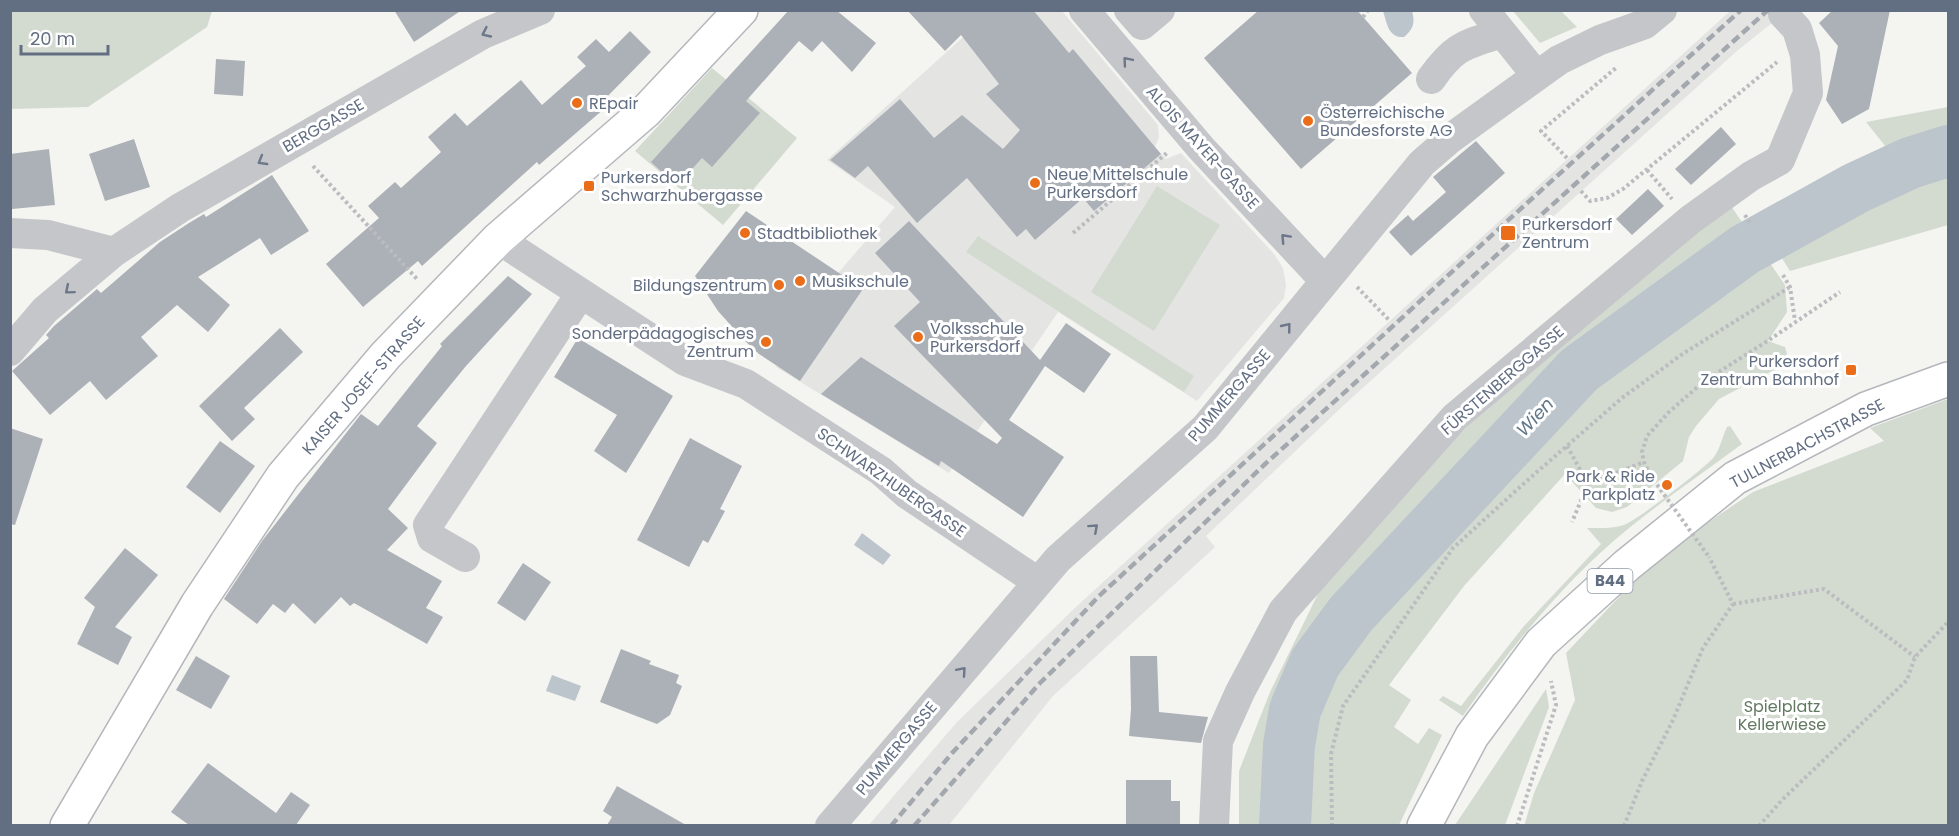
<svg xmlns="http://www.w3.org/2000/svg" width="1959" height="836" font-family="Poppins,sans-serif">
<rect width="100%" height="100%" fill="#f4f4f0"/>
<!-- built -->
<path fill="#e4e5e3" d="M 992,11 L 1062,11 L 1158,125 L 1159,137 L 1155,147 L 1166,159 L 1181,153 L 1274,254 L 1283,268 L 1286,285 L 1284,298 L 1197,401 L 1058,312 L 949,473 L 776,367 L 810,312 L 838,273 L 895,207 L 827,160 Z
M 1730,11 L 1787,11 L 1737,51 L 1566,205 L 1345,404 L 1206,536 L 1215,547 L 1053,696 L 949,825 L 868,826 L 957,722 L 1078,605 Z"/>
<!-- green -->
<path fill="#d3dbd1" d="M 10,11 L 11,10 L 212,11 L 207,27 L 88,107 L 11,109 Z
M 1513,11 L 1561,11 L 1577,27 L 1540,43 Z
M 712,68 L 797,138 L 723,225 L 635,151 Z
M 1948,107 L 1948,225 L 1790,271 L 1758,220 L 1886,147 L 1866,122 Z
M 1157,186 L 1220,225 L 1154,331 L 1091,292 Z
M 1729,203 L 1785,285 L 1787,312 L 1768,341 L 1785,347 L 1787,354 L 1784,365 L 1719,399 L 1696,426 L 1689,437 L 1683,461 L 1627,507 L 1612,512 L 1596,508 L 1565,474 L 1464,586 L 1389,685 L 1411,700 L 1394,727 L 1418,744 L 1429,728 L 1442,735 L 1399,825 L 1239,826 L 1239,771 L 1270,692 L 1334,561 L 1487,406 Z
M 978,236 L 1194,376 L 1184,392 L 966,252 Z
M 1948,399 L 1948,825 L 1524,826 L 1534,793 L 1575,700 L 1566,653 L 1657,557 L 1753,492 L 1884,441 L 1870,428 Z
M 1730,426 L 1742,444 C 1704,472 1665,499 1629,528 C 1564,581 1510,648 1463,716 L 1439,700 L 1443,696 L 1461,706 L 1524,626 L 1601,544 L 1587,528 C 1599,528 1612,529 1624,525 C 1636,521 1705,468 1714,457 C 1721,447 1722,437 1727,427 Z
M 1546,689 L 1549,707 L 1505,825 L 1455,825 Z"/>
<!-- water -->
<path fill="#bcc5cc" d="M 1383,11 L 1412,11 C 1415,22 1414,29 1404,37 C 1388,38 1387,23 1383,11 Z
M 862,533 L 891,555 L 883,565 L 854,545 Z
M 552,675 L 581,686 L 575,701 L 546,691 Z"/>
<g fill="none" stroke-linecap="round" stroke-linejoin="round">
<!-- river -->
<path stroke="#bcc5cc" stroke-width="52" d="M 1285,826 L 1289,745 L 1295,710 L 1315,663 L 1351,614 L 1579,370 L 1744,250 L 1856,188 L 1910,163 L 1948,151"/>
</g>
<!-- building -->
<path fill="#acb1b8" d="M 394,10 L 462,10 L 414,42 Z
M 789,10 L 836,10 L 876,43 L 852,72 L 822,41 L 812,52 L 799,41 L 746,101 L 760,113 L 712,167 L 702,158 L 677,186 L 651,162 Z
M 907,10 L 1033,10 L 1069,53 L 1073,49 L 1161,154 L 1094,211 L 1083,198 L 1035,240 L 1026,229 L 1017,237 L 967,178 L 917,223 L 868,166 L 855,178 L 830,160 L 900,99 L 934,138 L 962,115 L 1003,149 L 1020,130 L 986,94 L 999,84 L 961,35 L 945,51 Z
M 1259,10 L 1357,10 L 1412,73 L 1301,169 L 1204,58 Z
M 1833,10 L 1890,10 L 1869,109 L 1842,124 L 1826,100 L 1838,46 L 1819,23 Z
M 630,31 L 651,52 L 601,103 L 605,108 L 539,165 L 537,162 L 422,266 L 418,261 L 363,307 L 326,264 L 379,218 L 368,206 L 395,182 L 401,188 L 441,152 L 428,137 L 455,113 L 467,126 L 521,80 L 542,105 L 586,66 L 577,57 L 596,39 L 609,52 Z
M 216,59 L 245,61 L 243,96 L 214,94 Z
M 1721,127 L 1736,144 L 1691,185 L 1675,169 Z
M 134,139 L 150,187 L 105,201 L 89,154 Z
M 1476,141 L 1505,173 L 1411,256 L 1389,232 L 1408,215 L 1413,221 L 1446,192 L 1433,177 Z
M 49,149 L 55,205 L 12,209 L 10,154 Z
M 272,175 L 309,231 L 271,255 L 260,238 L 198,277 L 230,305 L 208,332 L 177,305 L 141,337 L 158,356 L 106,400 L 90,381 L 50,415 L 12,371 L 49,338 L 46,335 L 54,326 L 97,289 L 101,293 L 160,242 L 189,223 L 204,214 L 206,217 Z
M 1648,189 L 1664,206 L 1632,235 L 1616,219 Z
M 746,211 L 863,289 L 800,381 L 759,354 L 743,339 L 718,311 L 695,276 Z
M 909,221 L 1040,360 L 1066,323 L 1111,354 L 1084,393 L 1045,366 L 1009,420 L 1064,457 L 1023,517 L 941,461 L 939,466 L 821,394 L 861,357 L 997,444 L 1002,438 L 894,326 L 920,302 L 875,253 Z
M 508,276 L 532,294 L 466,366 L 417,426 L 437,443 L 388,509 L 408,528 L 387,550 L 442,581 L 426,608 L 443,617 L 427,644 L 354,603 L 350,606 L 341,597 L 315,624 L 293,603 L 285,613 L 273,604 L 257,624 L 224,599 L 262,541 L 361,414 L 378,426 L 442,346 L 440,344 Z
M 280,328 L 303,352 L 244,408 L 255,419 L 232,441 L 199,406 Z
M 578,338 L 673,396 L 626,473 L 594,451 L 617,415 L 554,377 Z
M 10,428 L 43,439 L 15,525 L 10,524 Z
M 690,438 L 742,466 L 720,509 L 725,511 L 708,543 L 703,540 L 689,567 L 637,540 Z
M 220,441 L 255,466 L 220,513 L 186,487 Z
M 125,548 L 158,575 L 115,627 L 132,637 L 118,665 L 77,644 L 95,607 L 84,598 Z
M 523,563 L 551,582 L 525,621 L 497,603 Z
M 621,649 L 651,661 L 649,664 L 679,675 L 676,683 L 682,686 L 670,715 L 657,724 L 600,702 Z
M 196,656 L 230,676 L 211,709 L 176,690 Z
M 1130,656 L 1157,656 L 1159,712 L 1208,717 L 1201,743 L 1129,736 L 1131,709 Z
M 208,763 L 276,813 L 291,792 L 310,805 L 296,825 L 189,825 L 171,812 Z
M 1126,780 L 1171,780 L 1171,801 L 1180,801 L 1180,825 L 1126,825 Z
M 617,786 L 686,825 L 607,825 L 612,817 L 603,811 Z"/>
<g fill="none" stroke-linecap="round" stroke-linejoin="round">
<!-- major casing -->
<g stroke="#b4b7bc" stroke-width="36">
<path id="major" d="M 67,826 L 197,605 L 283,476 L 386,355 L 498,239 L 646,111 L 741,10
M 1424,826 L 1472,736 L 1541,643 L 1627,565 L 1735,478 L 1866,409 L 1948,379"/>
</g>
<!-- path -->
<path stroke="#bbbcbf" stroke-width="4" stroke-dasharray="3 3" stroke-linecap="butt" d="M 1363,17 L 1368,10
M 1567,158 L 1541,131 L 1617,67
M 313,166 L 417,279
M 1647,170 L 1672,199
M 1581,191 L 1590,201 L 1607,198 L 1623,189 L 1777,62
M 1745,215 L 1750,223
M 1073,233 L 1168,152
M 1783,275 L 1790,287 L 1795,321
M 1357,287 L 1389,320
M 1567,446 L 1588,484 L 1572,522
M 1650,475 L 1644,462 L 1642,452 L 1647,436 L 1668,413 L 1703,382 L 1769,340 L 1840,292
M 1588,484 L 1644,462
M 1733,604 L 1824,589 L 1915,657
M 1332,826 L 1331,754 L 1343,706 L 1453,548 L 1530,478 L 1622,398 L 1684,353 L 1790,287
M 1517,826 L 1556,705 L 1551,681
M 1624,826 L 1642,781 L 1673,720 L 1703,648 L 1733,604 L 1709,557
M 1759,826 L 1782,800 L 1907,680 L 1915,657 L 1948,622"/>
<!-- minor -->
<path stroke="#c4c6ca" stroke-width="30" d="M 1084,10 L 1201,148 L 1325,281
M 1129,10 L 1142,25 L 1160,10
M 1484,10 L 1536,75
M 1431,79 C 1455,45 1464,45 1502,33
M 10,233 L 48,235 L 114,252
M 498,239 L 685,361 L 746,384 L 881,471 L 907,494 L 1038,582
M 10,351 L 45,310 L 114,252 L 180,208 L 483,34 L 540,10
M 465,557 L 432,538 L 428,525 L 581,293
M 830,826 L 1058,559 L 1205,428 L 1422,163 L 1451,138 L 1559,60 L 1600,40 L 1645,24 L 1662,10
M 1214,826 L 1218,741 L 1240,692 L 1283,611 L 1455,417 L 1690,220 L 1751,176 L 1780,160 L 1808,93 L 1805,55 L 1797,29 L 1783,14"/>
<!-- major -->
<use href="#major" stroke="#fff" stroke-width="33"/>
<!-- rail -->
<path stroke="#a3a7ae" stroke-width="4.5" stroke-dasharray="9 4.5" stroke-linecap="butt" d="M 891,826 L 953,752 L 1099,596 L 1515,214 L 1741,10
M 914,826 L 1040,683 L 1264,465 L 1768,10"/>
<!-- path-bridge -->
<path stroke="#bbbcbf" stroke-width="4" stroke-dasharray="3 3" stroke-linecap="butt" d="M 1650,475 L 1709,557"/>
</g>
<!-- one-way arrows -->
<defs><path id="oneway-chevron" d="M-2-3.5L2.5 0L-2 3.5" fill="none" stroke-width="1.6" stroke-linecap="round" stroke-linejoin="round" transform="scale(1.5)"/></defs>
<g stroke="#6c7789">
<use href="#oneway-chevron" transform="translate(486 33) rotate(155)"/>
<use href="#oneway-chevron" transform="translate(1127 61) rotate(-130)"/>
<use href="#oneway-chevron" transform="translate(262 161) rotate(150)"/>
<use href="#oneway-chevron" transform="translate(1285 238) rotate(-133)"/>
<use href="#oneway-chevron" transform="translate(69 290) rotate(140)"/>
<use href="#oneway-chevron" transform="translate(1287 327) rotate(-51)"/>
<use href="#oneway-chevron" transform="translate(1094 528) rotate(-42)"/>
<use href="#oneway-chevron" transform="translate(962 671) rotate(-49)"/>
</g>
<!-- markers -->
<g fill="#ea6d1a" stroke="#fff" stroke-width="2">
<circle cx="577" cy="103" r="6"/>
<circle cx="1308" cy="121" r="6"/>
<circle cx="1035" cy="183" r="6"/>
<rect x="583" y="180" width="12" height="12" rx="3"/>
<circle cx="745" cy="233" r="6"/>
<rect x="1500" y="225" width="16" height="16" rx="3"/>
<circle cx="800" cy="281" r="6"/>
<circle cx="779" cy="285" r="6"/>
<circle cx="918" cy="337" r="6"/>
<circle cx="766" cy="342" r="6"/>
<rect x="1845" y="364" width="12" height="12" rx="3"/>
<circle cx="1667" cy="485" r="6"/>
</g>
<g text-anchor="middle" stroke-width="6" stroke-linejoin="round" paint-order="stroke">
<!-- shield labels -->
<rect fill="#fff" stroke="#919aa8" stroke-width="1.5" x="1587.5" y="569" width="45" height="24" rx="4.5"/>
<g font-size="15" font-weight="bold" fill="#626e82">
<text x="1610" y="586">B44</text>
</g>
<!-- poi labels -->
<g font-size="16" fill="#626e82" stroke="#fff" text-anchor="start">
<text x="589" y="109">REpair</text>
<text x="1320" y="118">Österreichische<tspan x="1320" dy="18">Bundesforste AG</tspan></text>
<text x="1047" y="180">Neue Mittelschule<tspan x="1047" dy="18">Purkersdorf</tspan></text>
<text x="601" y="183">Purkersdorf<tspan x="601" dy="18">Schwarzhubergasse</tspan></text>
<text x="1522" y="230">Purkersdorf<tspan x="1522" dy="18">Zentrum</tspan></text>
<text x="757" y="239">Stadtbibliothek</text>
<text x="812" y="287">Musikschule</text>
<text x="767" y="291" text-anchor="end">Bildungszentrum</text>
<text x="930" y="334">Volksschule<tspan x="930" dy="18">Purkersdorf</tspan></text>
<text x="754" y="339" text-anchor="end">Sonderpädagogisches<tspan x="754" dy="18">Zentrum</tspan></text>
<text x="1839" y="367" text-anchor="end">Purkersdorf<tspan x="1839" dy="18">Zentrum Bahnhof</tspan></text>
<text x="1655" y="482" text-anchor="end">Park &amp; Ride<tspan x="1655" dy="18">Parkplatz</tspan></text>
</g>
<!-- street labels -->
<g font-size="16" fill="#626e82" stroke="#fff">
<text transform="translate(323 125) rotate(-30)" y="6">BERGGASSE</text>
<text transform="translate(1203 147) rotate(48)" y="6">ALOIS MAYER-GASSE</text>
<text transform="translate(1502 380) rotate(-41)" y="6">FÜRSTENBERGGASSE</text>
<text transform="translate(363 385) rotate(-49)" y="6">KAISER JOSEF-STRASSE</text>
<text transform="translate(1229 395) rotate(-49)" y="6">PUMMERGASSE</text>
<text transform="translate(1807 443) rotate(-28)" y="6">TULLNERBACHSTRASSE</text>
<text transform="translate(892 482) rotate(35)" y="6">SCHWARZHUBERGASSE</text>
<text transform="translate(896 748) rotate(-50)" y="6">PUMMERGASSE</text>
</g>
<!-- park labels -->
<g font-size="16" fill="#627961" stroke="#fff">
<text x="1782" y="712">Spielplatz<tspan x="1782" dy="18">Kellerwiese</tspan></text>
</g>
<!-- water labels -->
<g font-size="18" font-style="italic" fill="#627787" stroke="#fff">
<text transform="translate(1535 417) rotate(-47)" y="6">Wien</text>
</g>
</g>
<!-- border -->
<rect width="1959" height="836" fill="none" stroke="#626e82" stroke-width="24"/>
<!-- scale -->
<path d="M21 45v9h87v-9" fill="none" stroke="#626e82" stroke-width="3"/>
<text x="30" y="45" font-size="18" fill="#626e82" stroke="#ffffff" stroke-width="4.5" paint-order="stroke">20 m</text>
</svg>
